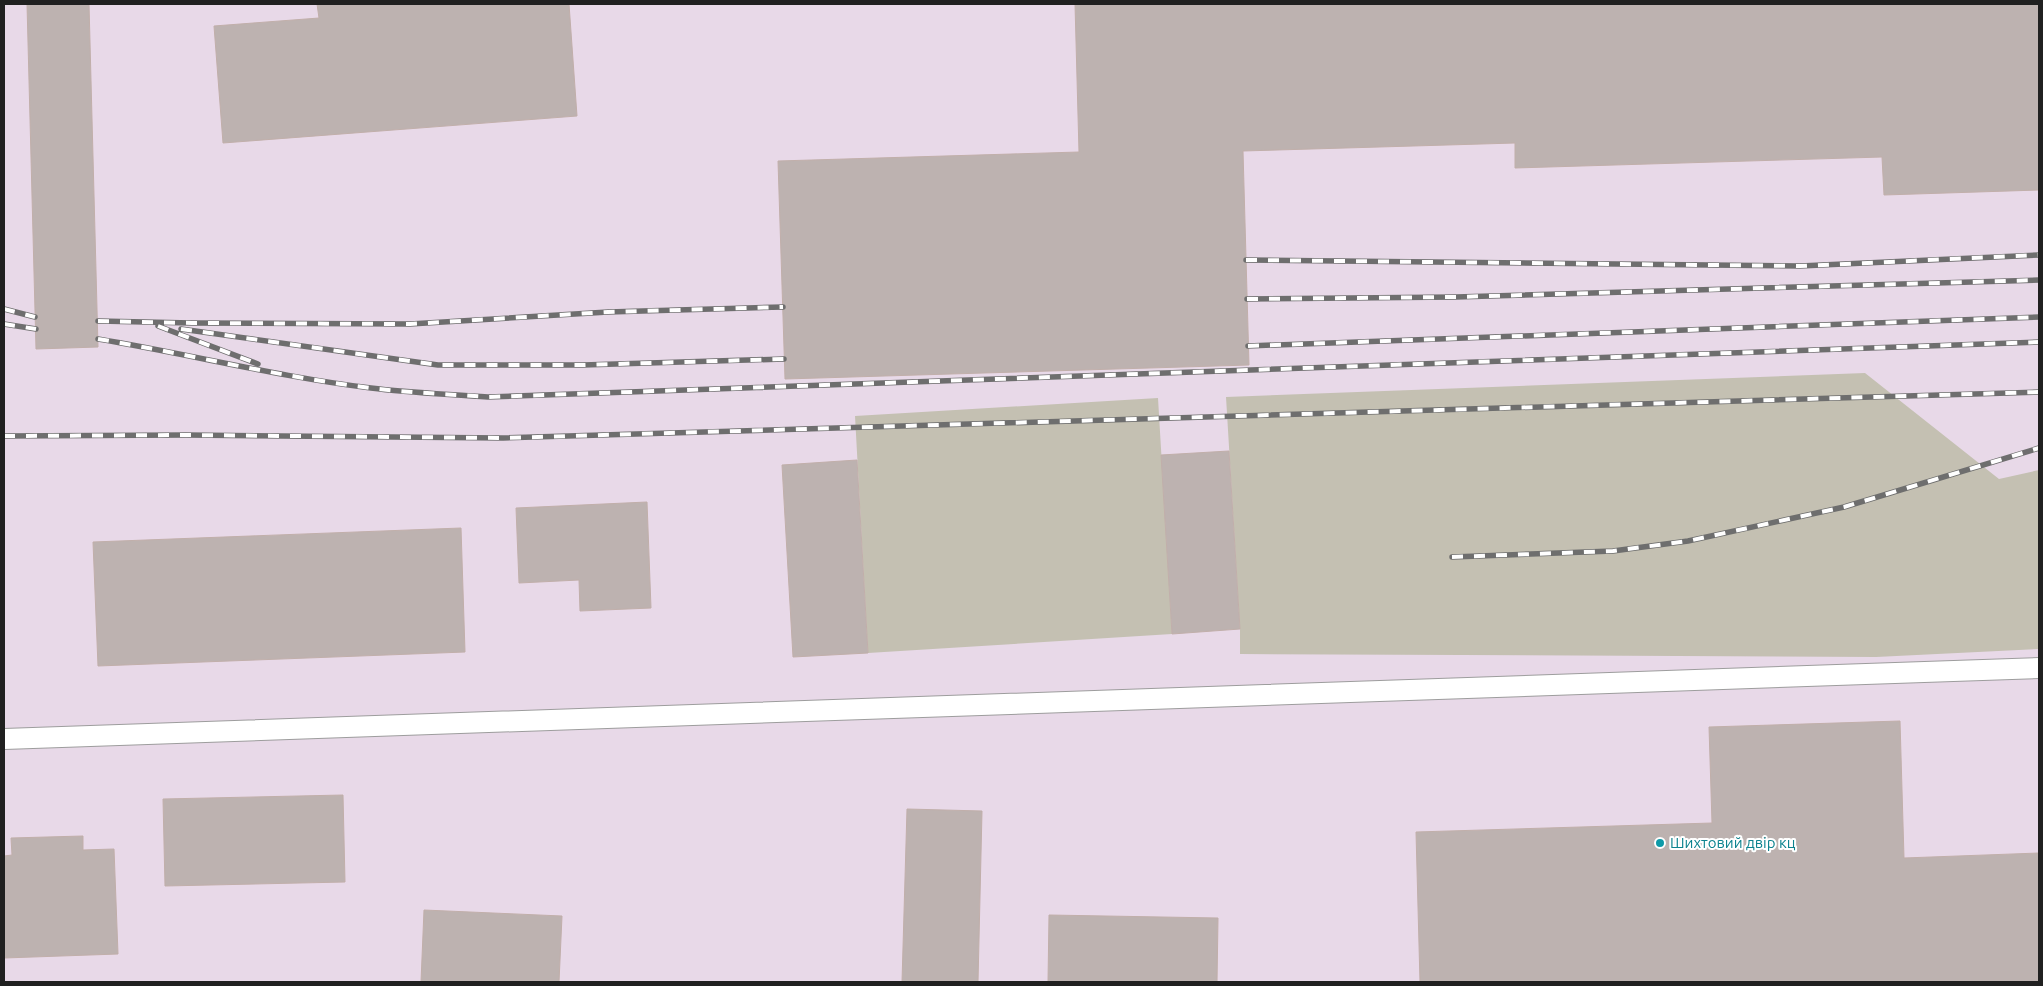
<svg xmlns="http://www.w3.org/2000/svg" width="2043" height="986" font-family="Ubuntu,sans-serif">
<rect width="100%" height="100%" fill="#f0ebe6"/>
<!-- industrial -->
<path fill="#e8d9e8" d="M 4,4 L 2039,4 L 2039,982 L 4,982 Z"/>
<!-- construction -->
<path fill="#c4c0b2" d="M 1865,373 L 1999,479 L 2039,470 L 2039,649 L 1876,657 L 1240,654 L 1240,629 L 1226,397 Z
M 1158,398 L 1172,634 L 868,653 L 855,416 Z"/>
<!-- building -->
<path fill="#bdb2b0" stroke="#c1afaa" d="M 27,4 L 89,4 L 98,347 L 36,349 Z
M 317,4 L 569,4 L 577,116 L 223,143 L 214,26 L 319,18 Z
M 1075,4 L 2039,4 L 2039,190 L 1884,195 L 1882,157 L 1515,168 L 1515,143 L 1243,151 L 1249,365 L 785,379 L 778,161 L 1079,152 Z
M 1229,451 L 1240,629 L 1172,634 L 1161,455 Z
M 857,460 L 868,653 L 793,657 L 782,465 Z
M 647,502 L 651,608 L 580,611 L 579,580 L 519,583 L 516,508 Z
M 461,528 L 465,652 L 98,666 L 93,542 Z
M 1900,721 L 1904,858 L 2039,853 L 2039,982 L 1420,982 L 1416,832 L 1712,823 L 1709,727 Z
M 343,795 L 345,882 L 165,886 L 163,799 Z
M 907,809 L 982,811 L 978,982 L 902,982 Z
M 83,836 L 83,850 L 114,849 L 118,954 L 4,958 L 4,856 L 12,855 L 11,838 Z
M 424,910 L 562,916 L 559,982 L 421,982 Z
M 1049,915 L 1218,918 L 1217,982 L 1048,982 Z"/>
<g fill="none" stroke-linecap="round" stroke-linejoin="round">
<!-- lane casing -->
<g stroke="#9d9d9d" stroke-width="22">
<path id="lane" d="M 4,739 L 2039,668"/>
</g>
<!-- lane -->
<use href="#lane" stroke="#fff" stroke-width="20"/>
<!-- rail casing -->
<g stroke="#6e6e6e" stroke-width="5.5">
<path id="rail" d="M 1246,260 L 1800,266 L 2039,255
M 1247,299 L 1456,297 L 2039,280
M 4,309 L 35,317
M 98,321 L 192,323 L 410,324 L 608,312 L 783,307
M 4,324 L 36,329
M 158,326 L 258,364
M 181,329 L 438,365 L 583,365 L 784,359
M 98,339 C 189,354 279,377 371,388 C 410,393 449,394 488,397 L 2039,342
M 1248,346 L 2039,317
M 4,436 L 186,435 L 503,438 L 2039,392
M 1452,557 L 1613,551 L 1688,541 L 1844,507 L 2039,448"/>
</g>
<!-- rail -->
<use href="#rail" stroke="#fff" stroke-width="4" stroke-dasharray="11" stroke-linecap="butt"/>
</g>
<!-- markers -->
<circle fill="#0f9aa8" stroke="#fff" stroke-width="2" cx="1660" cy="843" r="5"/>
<g text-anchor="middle" stroke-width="4" stroke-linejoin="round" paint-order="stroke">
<!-- culture labels -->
<g font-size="15" fill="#0d838f" stroke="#fff" text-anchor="start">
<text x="1670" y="848">Шихтовий двір кц</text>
</g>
</g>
<!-- border -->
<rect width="2043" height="986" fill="none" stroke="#202020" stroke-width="10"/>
</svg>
